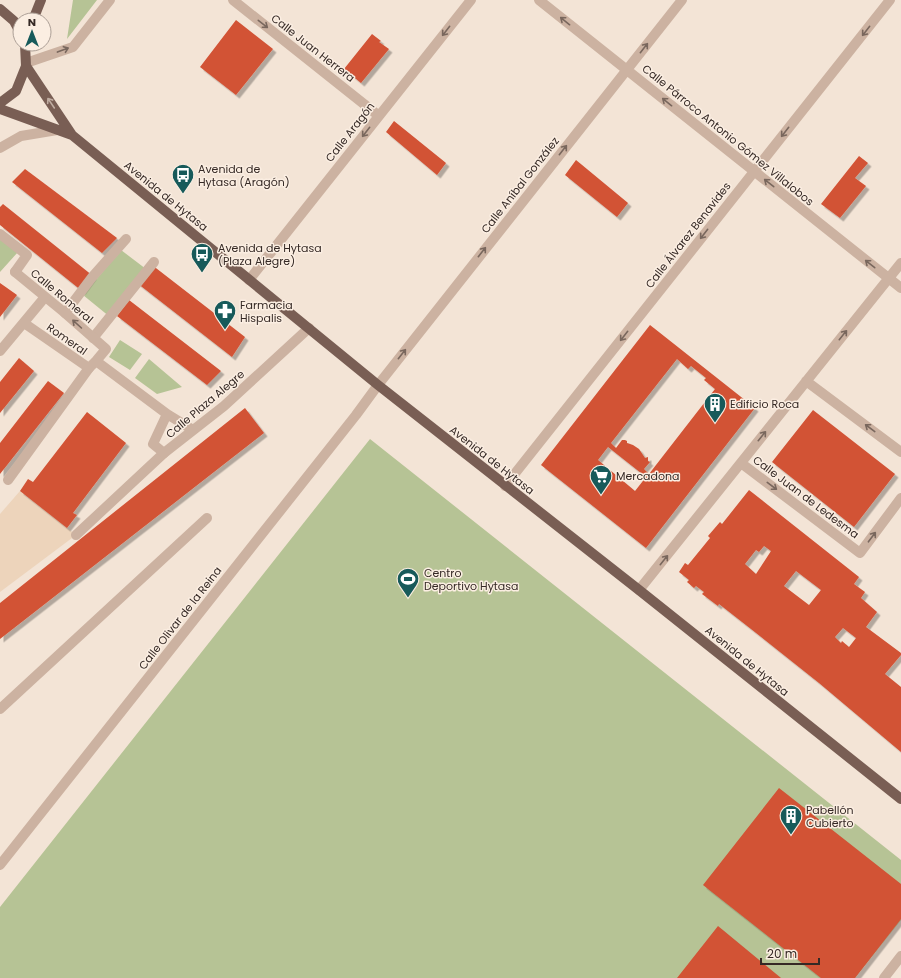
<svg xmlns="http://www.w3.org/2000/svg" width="901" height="978" font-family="Poppins,sans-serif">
<defs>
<filter id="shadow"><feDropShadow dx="3.5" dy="3.5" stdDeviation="0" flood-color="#0004"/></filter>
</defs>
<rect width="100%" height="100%" fill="#f3e4d6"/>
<!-- green -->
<path fill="#b6c395" d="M 73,0 L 97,0 L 67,39 Z
M 0,239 L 18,252 L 0,272 Z
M 121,250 L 146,269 L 110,317 L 83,295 Z
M 120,340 L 142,354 L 130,370 L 109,357 Z
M 149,359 L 182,387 L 157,394 L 135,378 Z
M 370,439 L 901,860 L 901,920 L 855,978 L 0,978 L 0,907 Z"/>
<!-- plaza -->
<path fill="#edd4bb" d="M 20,491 L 76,535 L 0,592 L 0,514 Z"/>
<!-- building -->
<path fill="#d25235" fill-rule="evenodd" filter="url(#shadow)" d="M 236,20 L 273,49 L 236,95 L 200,67 Z
M 372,34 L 381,41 L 379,42 L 389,49 L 361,83 L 344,69 Z
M 394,121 L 446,163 L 437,175 L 386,132 Z
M 859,156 L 868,163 L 855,178 L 866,186 L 840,218 L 821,204 Z
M 576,160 L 628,203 L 617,217 L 565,175 Z
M 25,169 L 117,238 L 102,253 L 12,182 Z
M 3,204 L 93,276 L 82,291 L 0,225 L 0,207 Z
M 152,265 L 245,337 L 232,357 L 137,283 Z
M 0,283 L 17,295 L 0,317 Z
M 129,300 L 221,371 L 207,385 L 117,316 Z
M 650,325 L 755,408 L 646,548 L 541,465 ZM 677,359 L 688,369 L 691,366 L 706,378 L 704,380 L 715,389 L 649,474 L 644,469 L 650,462 L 648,461 L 648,457 L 645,458 L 639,449 L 633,445 L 627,443 L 627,441 L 625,440 L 622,440 L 616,448 L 611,443 ZM 608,447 L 646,477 L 635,491 L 598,460 Z
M 19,358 L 34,371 L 0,413 L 0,382 Z
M 48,381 L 64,393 L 0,474 L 0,443 Z
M 245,408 L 264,433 L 0,639 L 0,603 Z
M 813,410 L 895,474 L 854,527 L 772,462 Z
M 87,412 L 126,443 L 73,513 L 77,515 L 67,528 L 20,491 L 28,479 L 33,482 Z
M 749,490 L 859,577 L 854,584 L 865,592 L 861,598 L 877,612 L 866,627 L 901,653 L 901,655 L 885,674 L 901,687 L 901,752 L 819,683 L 751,629 L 719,604 L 718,606 L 702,594 L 704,592 L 696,586 L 694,588 L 687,582 L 689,580 L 679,572 L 685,563 L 688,565 L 710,538 L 708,536 L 720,522 L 722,524 ZM 764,546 L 771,551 L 756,574 L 745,564 L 756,550 L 759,552 ZM 796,571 L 821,590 L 809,605 L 784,586 ZM 843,628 L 856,638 L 849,647 L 842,641 L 841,643 L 835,637 Z
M 779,788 L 901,884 L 901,919 L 855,978 L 821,978 L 703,885 Z
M 718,926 L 781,978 L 677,978 Z"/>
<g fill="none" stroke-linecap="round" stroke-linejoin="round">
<!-- pedestrian -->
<path stroke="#ccb2a1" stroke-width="10" d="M 0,234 L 27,255 L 15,272
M 65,313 L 93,276 L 126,239
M 93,338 L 154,262
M 8,480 L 89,368
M 76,535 L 164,453"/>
<!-- minor -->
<path stroke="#ccb2a1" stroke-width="10" d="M 233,0 L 379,116
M 539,0 L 901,288
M 26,63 L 73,47 L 110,0
M 0,148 L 21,136 L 57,130
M 15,272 L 65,313 L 106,349 L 96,361 L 89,368 L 24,323
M 249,280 L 471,0
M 0,351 L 45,297
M 96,361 L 167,414 L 153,444 L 164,453 L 224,406 L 309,328
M 806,381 L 901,452
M 167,414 L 193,430
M 741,463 L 860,553 L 901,498
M 505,486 L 890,0
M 639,590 L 901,263
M 0,709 L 207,518
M 0,865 L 356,415 L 378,385 L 682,0
M 884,978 L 901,956"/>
<!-- primary -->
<path stroke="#795e54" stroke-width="10" d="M 0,9 L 14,21 L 20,32
M 33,20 L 41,0
M 26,66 L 72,135
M 0,103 L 16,91 L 26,66 L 25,44
M 0,109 L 72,135 L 378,385 L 639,590 L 901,799"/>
</g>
<!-- one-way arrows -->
<defs><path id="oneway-shaft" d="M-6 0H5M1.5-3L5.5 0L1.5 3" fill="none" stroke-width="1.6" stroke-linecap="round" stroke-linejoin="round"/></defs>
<g stroke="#79675d">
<use href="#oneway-shaft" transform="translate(565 21) rotate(-141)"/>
<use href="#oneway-shaft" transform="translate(263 24) rotate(38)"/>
<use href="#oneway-shaft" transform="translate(446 31) rotate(128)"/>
<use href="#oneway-shaft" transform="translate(866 31) rotate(128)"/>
<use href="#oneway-shaft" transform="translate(644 48) rotate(-52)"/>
<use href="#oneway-shaft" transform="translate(63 50) rotate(-20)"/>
<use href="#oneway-shaft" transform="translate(667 102) rotate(-141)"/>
<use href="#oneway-shaft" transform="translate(366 132) rotate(128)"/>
<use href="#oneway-shaft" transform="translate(785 132) rotate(128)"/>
<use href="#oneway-shaft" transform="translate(563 150) rotate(-52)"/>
<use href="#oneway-shaft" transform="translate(769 183) rotate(-142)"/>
<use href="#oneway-shaft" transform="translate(704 234) rotate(128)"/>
<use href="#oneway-shaft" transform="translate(482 252) rotate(-52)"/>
<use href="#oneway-shaft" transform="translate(870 264) rotate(-142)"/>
<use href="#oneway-shaft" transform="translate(77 324) rotate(-138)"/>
<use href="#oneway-shaft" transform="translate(843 335) rotate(-51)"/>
<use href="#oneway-shaft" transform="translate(624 336) rotate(128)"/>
<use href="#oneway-shaft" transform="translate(402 354) rotate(-52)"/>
<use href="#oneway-shaft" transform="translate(870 428) rotate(-143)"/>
<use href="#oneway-shaft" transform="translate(762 436) rotate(-51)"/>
<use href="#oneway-shaft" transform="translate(772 486) rotate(37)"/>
<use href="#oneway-shaft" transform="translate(872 537) rotate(-53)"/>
<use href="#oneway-shaft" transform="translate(664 560) rotate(-51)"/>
</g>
<use stroke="#c0ada2" href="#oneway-shaft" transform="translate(51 103) rotate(-124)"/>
<!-- icons -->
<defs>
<g id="bus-pin" transform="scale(1.15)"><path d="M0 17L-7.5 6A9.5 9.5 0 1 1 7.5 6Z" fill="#175a5a" stroke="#fbeee2"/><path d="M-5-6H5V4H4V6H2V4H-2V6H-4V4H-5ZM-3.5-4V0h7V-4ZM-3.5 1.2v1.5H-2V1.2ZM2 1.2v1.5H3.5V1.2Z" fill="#fff"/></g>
<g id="pharmacy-pin" transform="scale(1.15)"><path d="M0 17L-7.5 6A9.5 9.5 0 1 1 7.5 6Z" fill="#175a5a" stroke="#fbeee2"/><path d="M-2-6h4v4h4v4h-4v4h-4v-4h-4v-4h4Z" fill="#fff"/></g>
<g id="building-pin" transform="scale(1.15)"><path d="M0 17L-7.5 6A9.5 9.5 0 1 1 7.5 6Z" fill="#175a5a" stroke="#fbeee2"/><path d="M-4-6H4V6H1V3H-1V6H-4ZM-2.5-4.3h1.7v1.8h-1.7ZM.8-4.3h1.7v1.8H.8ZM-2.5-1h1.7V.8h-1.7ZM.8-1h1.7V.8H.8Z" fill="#fff"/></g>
<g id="supermarket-pin" transform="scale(1.15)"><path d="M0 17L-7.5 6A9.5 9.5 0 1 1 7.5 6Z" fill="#175a5a" stroke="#fbeee2"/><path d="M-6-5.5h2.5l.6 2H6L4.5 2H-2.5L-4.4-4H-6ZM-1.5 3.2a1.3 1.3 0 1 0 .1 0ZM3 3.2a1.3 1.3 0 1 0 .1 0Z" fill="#fff"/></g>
<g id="stadium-pin" transform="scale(1.15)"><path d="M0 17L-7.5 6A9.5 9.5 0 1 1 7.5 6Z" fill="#175a5a" stroke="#fbeee2"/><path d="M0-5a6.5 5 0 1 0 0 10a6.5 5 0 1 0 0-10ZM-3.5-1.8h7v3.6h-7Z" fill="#fff"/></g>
</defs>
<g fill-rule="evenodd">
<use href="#bus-pin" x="183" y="175"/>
<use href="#bus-pin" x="202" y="254"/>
<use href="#pharmacy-pin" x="225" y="311"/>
<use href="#building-pin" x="715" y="404"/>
<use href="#supermarket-pin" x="601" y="476"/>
<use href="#stadium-pin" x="408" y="579"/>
<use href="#building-pin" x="791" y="816"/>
</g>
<g text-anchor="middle" stroke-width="3" stroke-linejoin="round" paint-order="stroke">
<!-- street labels -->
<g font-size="11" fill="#352925" stroke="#fbeee2">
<text transform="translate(313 48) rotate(38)" y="4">Calle Juan Herrera</text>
<text transform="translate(350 132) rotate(-52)" y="4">Calle Aragón</text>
<text transform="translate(728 135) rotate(39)" y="4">Calle Párroco Antonio Gómez Villalobos</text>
<text transform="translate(520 185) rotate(-52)" y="4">Calle Aníbal González</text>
<text transform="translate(166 196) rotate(39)" y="4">Avenida de Hytasa</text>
<text transform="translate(688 235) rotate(-52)" y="4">Calle Álvarez Benavides</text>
<text transform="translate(62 296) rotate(40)" y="4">Calle Romeral</text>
<text transform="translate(67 339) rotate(35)" y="4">Romeral</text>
<text transform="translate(205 404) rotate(-40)" y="4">Calle Plaza Alegre</text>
<text transform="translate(492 460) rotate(38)" y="4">Avenida de Hytasa</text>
<text transform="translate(806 497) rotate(37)" y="4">Calle Juan de Ledesma</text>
<text transform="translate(180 618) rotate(-52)" y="4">Calle Olivar de la Reina</text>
<text transform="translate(747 661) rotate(39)" y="4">Avenida de Hytasa</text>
</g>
<!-- poi labels -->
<g font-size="11" fill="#352925" stroke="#fbeee2" text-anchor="start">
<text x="198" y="173">Avenida de<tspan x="198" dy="13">Hytasa (Aragón)</tspan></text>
<text x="218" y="252">Avenida de Hytasa<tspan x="218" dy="13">(Plaza Alegre)</tspan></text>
<text x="240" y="309">Farmacia<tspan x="240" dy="13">Hispalis</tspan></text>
<text x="730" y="408">Edificio Roca</text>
<text x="616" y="480">Mercadona</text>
<text x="424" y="577">Centro<tspan x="424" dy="13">Deportivo Hytasa</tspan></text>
<text x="806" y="814">Pabellón<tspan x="806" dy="13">Cubierto</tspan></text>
</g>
</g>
<!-- north arrow -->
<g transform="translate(32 32)"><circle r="19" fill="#fbeee2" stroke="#ac9f96"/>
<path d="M0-3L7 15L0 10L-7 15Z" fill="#175a5a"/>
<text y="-6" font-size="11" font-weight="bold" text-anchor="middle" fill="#352925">N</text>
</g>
<!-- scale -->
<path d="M761 958v6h58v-6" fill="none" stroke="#352925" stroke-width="2"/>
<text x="767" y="958" font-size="12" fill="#352925" stroke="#fbeee2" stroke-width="3" paint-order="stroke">20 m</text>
</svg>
